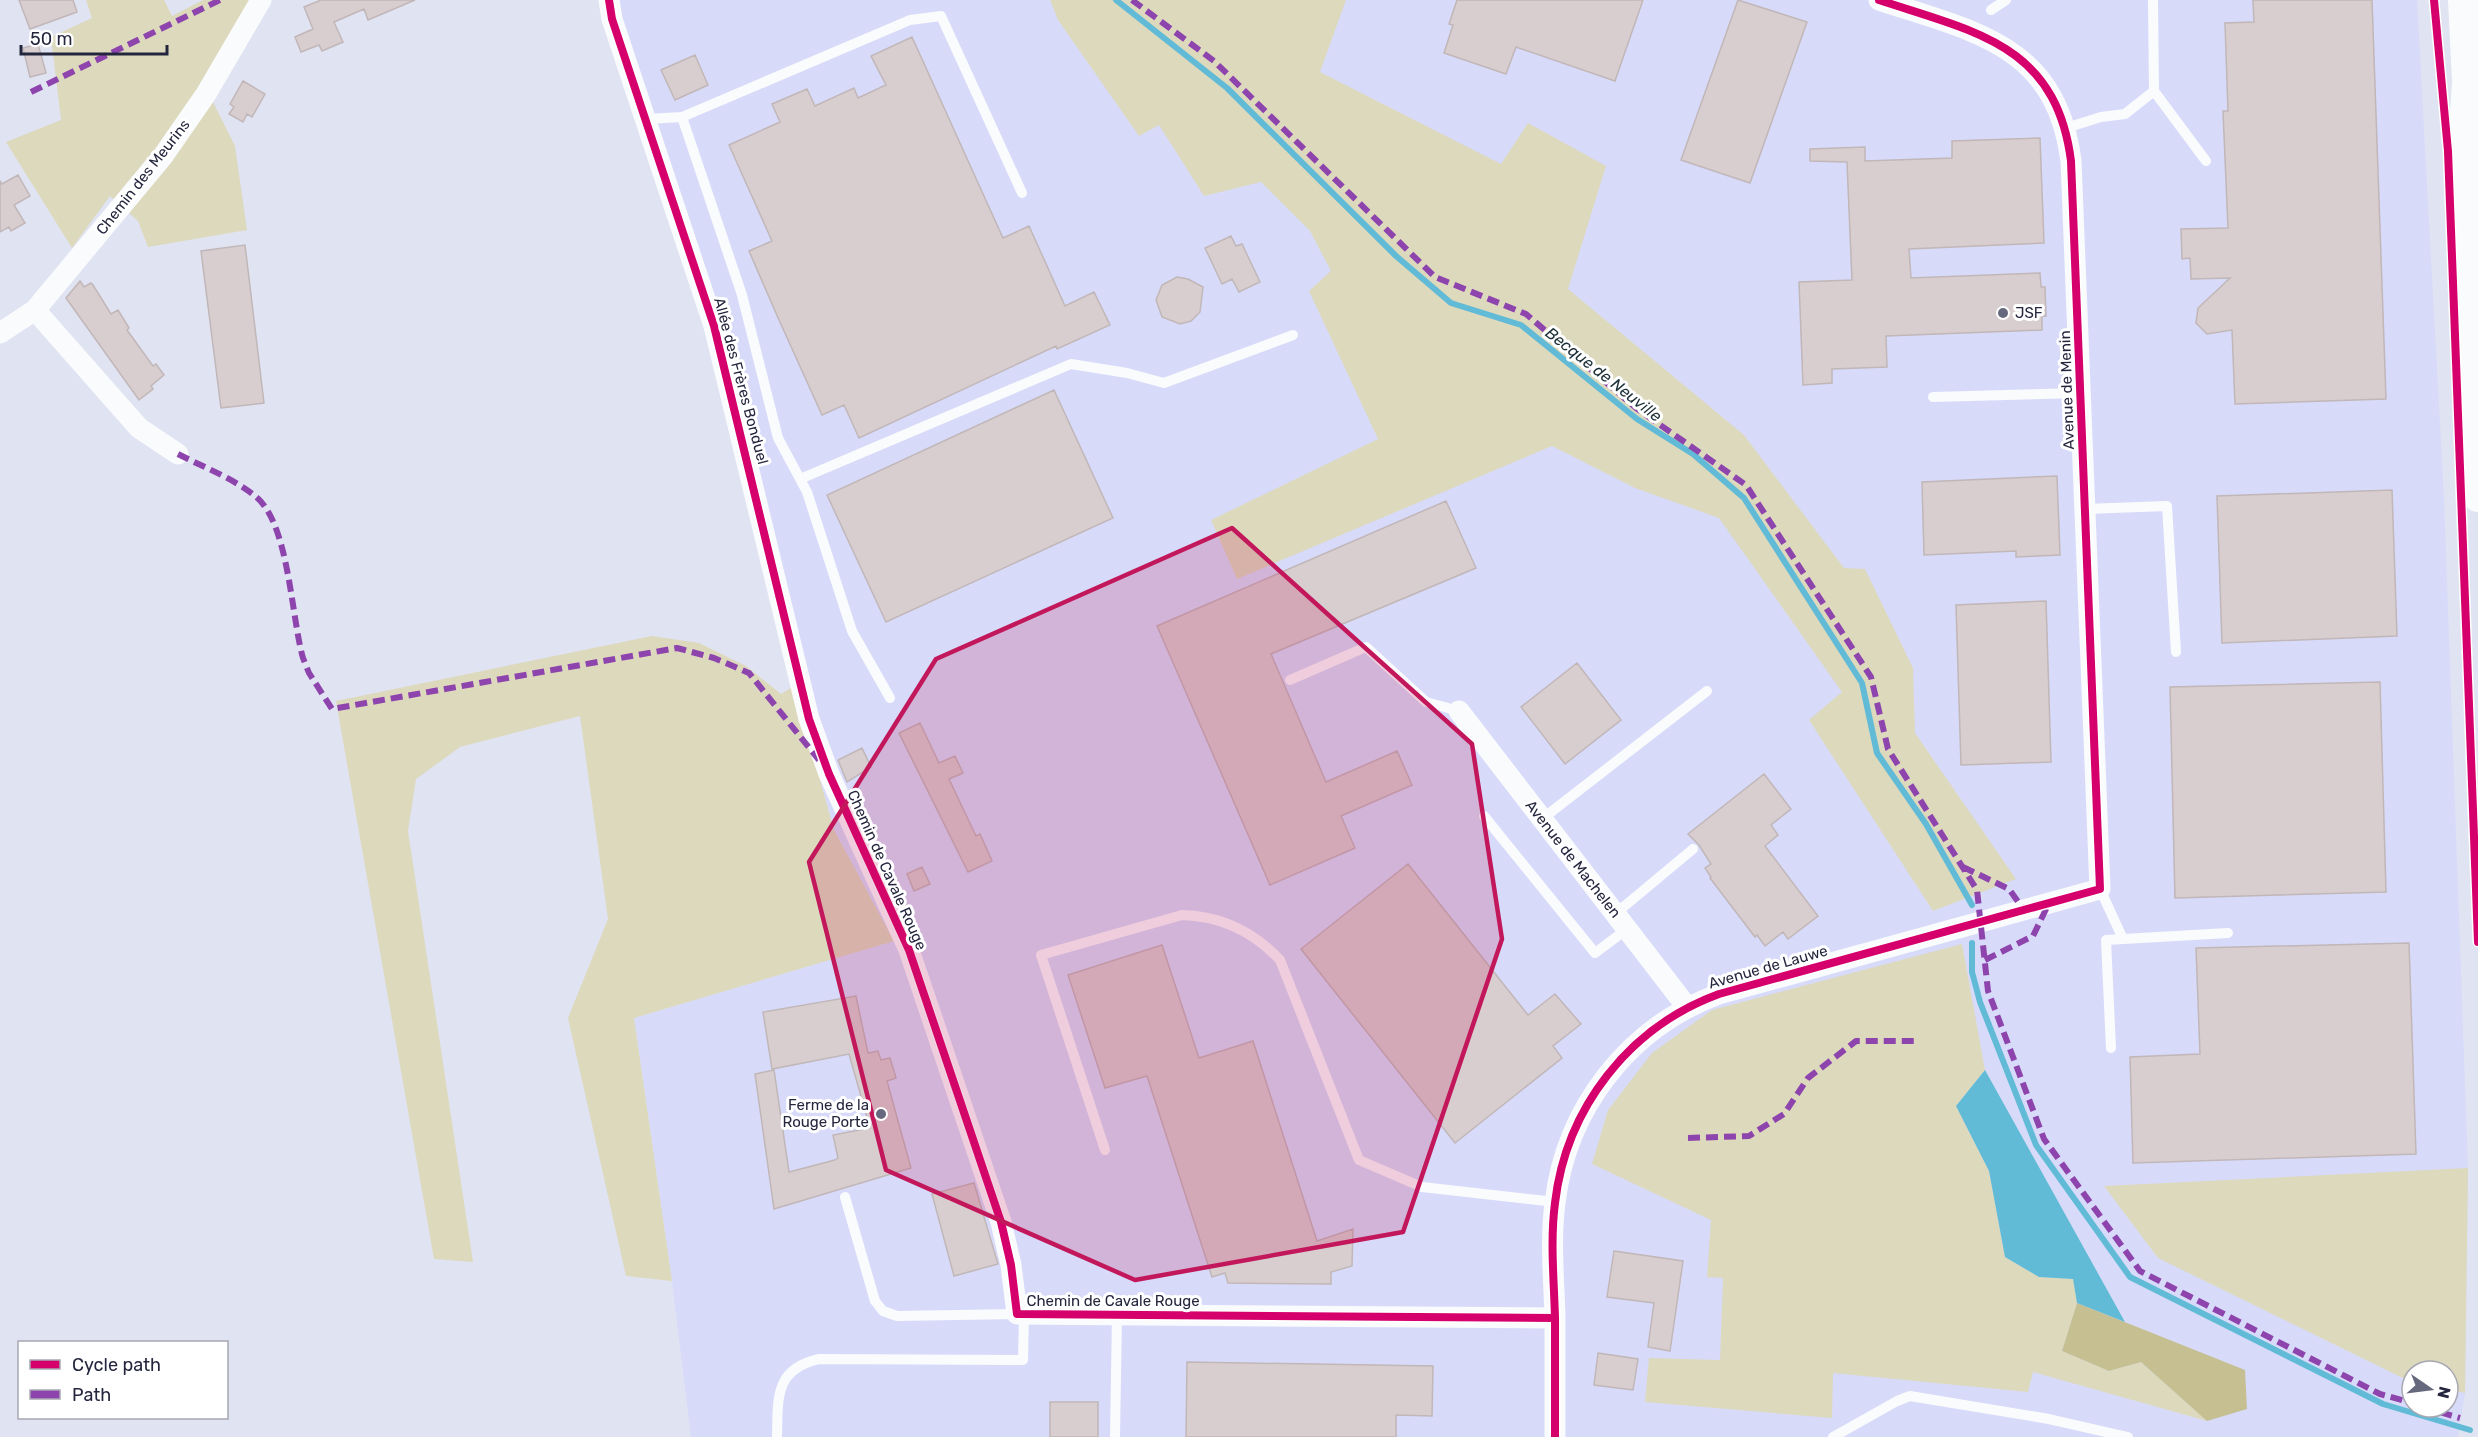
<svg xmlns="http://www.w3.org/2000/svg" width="2478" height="1437" font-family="Rubik,sans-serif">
<rect width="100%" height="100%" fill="#e0e3f1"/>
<!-- built -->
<path fill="#d7dbf9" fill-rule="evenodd" d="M 599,0 L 2417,0 L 2444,498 L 2468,1168 L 2465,1393 L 2458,1437 L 691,1437 L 672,1281 L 634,1018 L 893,941 L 834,830 L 794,686 L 706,324 ZM 2412,1371 L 2448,1371 L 2448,1407 L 2412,1407 Z"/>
<!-- green -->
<path fill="#ddd9bd" d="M 86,0 L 164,0 L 172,16 L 203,0 L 252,0 L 205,86 L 235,146 L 247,230 L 148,247 L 138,221 L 110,196 L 72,248 L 6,142 L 61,120 L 51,37 L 92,18 Z
M 1050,0 L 1346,0 L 1320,72 L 1501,164 L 1528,123 L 1606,166 L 1568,289 L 1744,435 L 1844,568 L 1865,569 L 1913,668 L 1915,733 L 2016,879 L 1933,911 L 1809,720 L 1842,692 L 1719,518 L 1635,488 L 1552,446 L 1237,579 L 1211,520 L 1378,439 L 1309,291 L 1331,271 L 1310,231 L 1261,182 L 1204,196 L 1159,125 L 1139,136 L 1058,20 Z
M 652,636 L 699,643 L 746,666 L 781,694 L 794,686 L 834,830 L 894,941 L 634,1018 L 672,1281 L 626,1276 L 568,1018 L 608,919 L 580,716 L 460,747 L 416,779 L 408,831 L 473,1262 L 434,1259 L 336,701 Z
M 1962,944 L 1985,1070 L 1956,1106 L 1989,1171 L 2005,1257 L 2039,1277 L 2074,1279 L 2077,1303 L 2062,1351 L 2109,1371 L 2141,1362 L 2207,1421 L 2033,1372 L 2028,1392 L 1833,1373 L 1832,1418 L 1645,1402 L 1649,1358 L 1720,1360 L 1723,1278 L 1707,1277 L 1711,1220 L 1592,1164 L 1608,1110 L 1652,1053 L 1712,1010 Z
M 2468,1168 L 2465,1393 L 2448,1389 L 2448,1371 L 2412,1371 L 2412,1382 L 2409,1381 L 2158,1258 L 2104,1186 Z"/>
<!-- forest -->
<path fill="#c6bf92" d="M 2077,1303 L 2245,1370 L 2247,1409 L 2207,1421 L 2141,1362 L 2109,1371 L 2062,1351 Z"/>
<!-- water -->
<path fill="#61bbd6" d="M 1985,1070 L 2125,1322 L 2077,1303 L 2073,1279 L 2039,1277 L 2005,1257 L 1989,1171 L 1956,1106 Z"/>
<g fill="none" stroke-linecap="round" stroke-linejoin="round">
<!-- stream -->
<path stroke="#61bbd6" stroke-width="6" d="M 1116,0 L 1227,88 L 1396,256 L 1451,303 L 1521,325 L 1637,419 L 1693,454 L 1744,498 L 1862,683 L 1877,753 L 1926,824 L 1972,905
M 1972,943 L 1972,972 L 1980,1002 L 2036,1145 L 2130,1277 L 2383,1404 L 2470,1430"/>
</g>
<!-- building -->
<path fill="#d9cecf" stroke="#c1b6b8" stroke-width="1.5" d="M 19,0 L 73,0 L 77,12 L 30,29 Z
M 321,0 L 415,0 L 368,20 L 364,9 L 334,22 L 343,42 L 322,51 L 319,45 L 301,52 L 295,37 L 313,29 L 304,7 Z
M 1457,0 L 1643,0 L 1615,81 L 1516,47 L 1506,74 L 1444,53 L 1453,25 L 1449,24 Z
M 1738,0 L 1807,22 L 1750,183 L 1681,160 Z
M 2253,0 L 2372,0 L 2386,399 L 2235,404 L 2232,330 L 2207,334 L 2196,323 L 2198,308 L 2230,278 L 2191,279 L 2190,258 L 2182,259 L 2181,229 L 2228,228 L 2223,111 L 2228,111 L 2225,23 L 2254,22 Z
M 912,37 L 1003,238 L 1029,226 L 1065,306 L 1094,292 L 1110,325 L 1057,349 L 1056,346 L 859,438 L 844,405 L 822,415 L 779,320 L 749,251 L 772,241 L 729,145 L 780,122 L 772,104 L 807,89 L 815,106 L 854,88 L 858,98 L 886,85 L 871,56 Z
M 38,44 L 46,73 L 30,77 L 23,48 Z
M 695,55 L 708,85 L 675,100 L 661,70 Z
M 243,81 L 265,94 L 252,117 L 247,114 L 243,122 L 229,114 L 234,107 L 230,104 Z
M 2040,138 L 2044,243 L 1909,249 L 1911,278 L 2040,273 L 2041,287 L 2045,287 L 2046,316 L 2042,316 L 2042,330 L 1886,336 L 1887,367 L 1832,369 L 1832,383 L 1803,385 L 1799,282 L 1852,280 L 1847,162 L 1810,161 L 1810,149 L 1865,147 L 1865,161 L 1952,158 L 1952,141 Z
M 18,175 L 30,196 L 14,205 L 25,223 L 11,231 L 9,227 L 0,232 L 0,181 L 2,184 Z
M 1231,236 L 1236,246 L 1242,244 L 1260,282 L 1239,292 L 1232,279 L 1222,284 L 1205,248 Z
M 245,245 L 264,403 L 221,408 L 201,251 Z
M 1177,277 L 1188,279 L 1203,287 L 1200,312 L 1191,321 L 1180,324 L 1162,317 L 1156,300 L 1162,285 Z
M 80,281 L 84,287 L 91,283 L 93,285 L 111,314 L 118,310 L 129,328 L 127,330 L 153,366 L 156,364 L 164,375 L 151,386 L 153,389 L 139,400 L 66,298 Z
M 1054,390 L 1113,518 L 886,622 L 827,495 Z
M 2057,476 L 2060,555 L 2016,557 L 2016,551 L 1924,555 L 1922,482 Z
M 2392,490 L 2397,636 L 2222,643 L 2217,496 Z
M 1446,501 L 1476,568 L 1271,654 L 1326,782 L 1397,751 L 1412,785 L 1341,816 L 1355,848 L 1270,885 L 1157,626 Z
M 2046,601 L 2051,762 L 1961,765 L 1956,605 Z
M 1577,663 L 1621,720 L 1565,764 L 1521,707 Z
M 2380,682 L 2386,892 L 2175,898 L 2170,687 Z
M 920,723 L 939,763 L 955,756 L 963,773 L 949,779 L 976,836 L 980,834 L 992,861 L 968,872 L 899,733 Z
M 862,748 L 871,767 L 847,782 L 838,760 Z
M 1764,774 L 1791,809 L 1771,825 L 1778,835 L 1765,846 L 1818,916 L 1788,939 L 1783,932 L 1765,946 L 1757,935 L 1755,937 L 1710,878 L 1711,877 L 1705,868 L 1711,864 L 1699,845 L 1688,834 Z
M 1408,864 L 1528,1015 L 1555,994 L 1581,1024 L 1553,1046 L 1562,1058 L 1455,1143 L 1301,949 Z
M 922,867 L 930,884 L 914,891 L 907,874 Z
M 2409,943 L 2416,1154 L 2133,1163 L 2130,1057 L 2200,1054 L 2196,948 Z
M 1162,945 L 1199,1058 L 1253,1041 L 1317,1241 L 1353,1229 L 1352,1266 L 1331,1272 L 1331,1284 L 1228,1283 L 1225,1273 L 1212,1277 L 1147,1076 L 1105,1088 L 1068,975 Z
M 856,996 L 868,1053 L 878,1051 L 881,1060 L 890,1058 L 896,1078 L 887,1081 L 911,1168 L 774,1209 L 755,1074 L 774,1070 L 789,1172 L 835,1160 L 838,1158 L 833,1135 L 870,1128 L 849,1054 L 772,1069 L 763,1012 Z
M 974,1183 L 998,1264 L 954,1276 L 932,1194 Z
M 1614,1251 L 1683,1261 L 1670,1351 L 1648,1347 L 1654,1303 L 1607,1297 Z
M 1598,1353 L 1638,1359 L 1633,1390 L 1594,1385 Z
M 1187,1362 L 1433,1366 L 1432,1416 L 1396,1415 L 1396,1437 L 1186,1437 Z
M 1050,1402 L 1098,1402 L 1098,1437 L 1050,1437 Z"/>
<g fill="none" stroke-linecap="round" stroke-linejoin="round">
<!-- service -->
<path stroke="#fafbfd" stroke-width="10" d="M 2153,0 L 2154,91 L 2206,161
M 1991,10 L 2006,0
M 682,117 L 742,295 L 778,438 L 807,492 L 852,631 L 890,698
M 647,119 L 682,117 L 910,20 L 941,16 L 1022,193
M 2066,128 L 2101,117 L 2125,114 L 2154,91
M 1933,397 L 2081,393
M 800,479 L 1071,364 L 1127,373 L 1164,383 L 1293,335
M 2085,509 L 2167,506 L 2176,652
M 1290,680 L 1366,647 L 1426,702 L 1459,711
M 1484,816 L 1595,953 L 1627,929
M 1542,819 L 1707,691
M 2100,889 L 2123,939
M 1615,914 L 1693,849
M 2111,1048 L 2106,940 L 2228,933
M 1105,1150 L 1041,955 L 1182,915 C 1221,916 1253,931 1280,960 L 1359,1160 L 1422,1187 L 1555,1202
M 845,1197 L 875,1301 L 883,1311 L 897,1316 L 1017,1314
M 777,1437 C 778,1399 774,1369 819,1359 L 1023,1360 L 1024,1314
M 1115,1437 L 1117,1314
M 1833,1437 L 1897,1401 L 1910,1396 L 2049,1419 L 2128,1437"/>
<!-- minor -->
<path stroke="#fafbfd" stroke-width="21" d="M 609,0 L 612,19 L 714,326 L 809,719 L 829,774 L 909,950 L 1001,1222 L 1011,1265 L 1017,1314 L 1555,1318 L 1555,1437
M 35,310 L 139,428 L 178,454
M 0,333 L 35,310 L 163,156 L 206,94 L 261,0
M 1459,711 L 1687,1007
M 1555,1318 C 1554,1280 1550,1241 1555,1203 C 1566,1108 1629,1027 1719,994 L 2100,889 L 2071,161 C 2056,44 1975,32 1879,0"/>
<!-- secondary -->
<path stroke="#fafbfd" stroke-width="30" d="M 2463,0 L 2467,82 L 2465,113 L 2478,497"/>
<!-- quiet -->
<path stroke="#8e44ad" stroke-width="6" stroke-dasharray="12 6" stroke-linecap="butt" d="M 1132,0 L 1214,61 L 1435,277 L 1526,314 L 1636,408 L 1746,485 L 1871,677 L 1888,749 L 1977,890 L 1988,991 L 2044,1139 L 2140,1271 L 2380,1394 L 2412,1403
M 31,92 L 220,0
M 178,454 C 203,467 233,478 255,496 C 289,522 291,616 303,658 L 309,673 L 332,709 L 677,648 L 714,658 L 749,673 L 819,760
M 1963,867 L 2009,889 L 2024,910
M 1985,960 L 2033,936 L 2049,903
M 1688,1138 L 1749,1136 L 1784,1114 L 1808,1078 L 1856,1041 L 1915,1041
M 2423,1407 L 2460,1418"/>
<!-- cycleway casing -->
<g stroke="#fff" stroke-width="11">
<path id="cycleway" d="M 609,0 L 612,19 L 714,326 L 809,719 L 829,774 L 909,950 L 1001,1222 L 1011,1265 L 1017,1314 L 1555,1318 L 1555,1437
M 2434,0 L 2448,151 L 2478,942
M 1555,1318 C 1554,1280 1550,1241 1555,1203 C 1566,1108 1629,1027 1719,994 L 2100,889 L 2071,161 C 2056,44 1975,32 1879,0"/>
</g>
<!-- cycleway -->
<use href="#cycleway" stroke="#d6006c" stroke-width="8"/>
</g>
<!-- marked area -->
<path fill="#c2185b" fill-opacity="0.2" stroke="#c2185b" stroke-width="4.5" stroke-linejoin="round" d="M 1232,528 L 1472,744 L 1502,939 L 1403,1232 L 1135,1280 L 886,1170 L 809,862 L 936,659 Z"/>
<!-- markers -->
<g fill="#66687d" stroke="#fff" stroke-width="2">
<circle cx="2003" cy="313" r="6"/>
<circle cx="881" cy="1114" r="6"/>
</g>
<g text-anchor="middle" stroke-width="6" stroke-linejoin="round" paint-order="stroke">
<!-- street labels -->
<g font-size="15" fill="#24263e" stroke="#fff">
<text transform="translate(143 177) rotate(-52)" y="5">Chemin des Meurins</text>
<text transform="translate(741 381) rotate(75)" y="5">Allée des Frères Bonduel</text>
<text transform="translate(2067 390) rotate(-92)" y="5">Avenue de Menin</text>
<text transform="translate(1573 859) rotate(52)" y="5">Avenue de Machelen</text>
<text transform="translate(887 870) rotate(66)" y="5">Chemin de Cavale Rouge</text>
<text transform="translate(1768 967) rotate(-16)" y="5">Avenue de Lauwe</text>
<text x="1113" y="1306">Chemin de Cavale Rouge</text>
</g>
<!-- poi labels -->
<g font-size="15" fill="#24263e" stroke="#fff" text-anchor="start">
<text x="2015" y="318">JSF</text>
<text x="869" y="1110" text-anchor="end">Ferme de la<tspan x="869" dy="17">Rouge Porte</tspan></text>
</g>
<!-- water labels -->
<g font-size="16" font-style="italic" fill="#1b2f36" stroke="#fff">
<text transform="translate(1604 374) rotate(38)" y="6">Becque de Neuville</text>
</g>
</g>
<!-- legend -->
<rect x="18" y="1341" width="210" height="78" fill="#ffffff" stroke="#a7a8b2" stroke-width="1.5"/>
<rect x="30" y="1360" width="30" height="9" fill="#d6006c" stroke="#a7a8b2" stroke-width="1.5"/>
<text x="72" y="1371" font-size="18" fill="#24263e">Cycle path</text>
<rect x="30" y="1390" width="30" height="9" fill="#8e44ad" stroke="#a7a8b2" stroke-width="1.5"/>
<text x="72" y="1401" font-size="18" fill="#24263e">Path</text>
<!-- north arrow -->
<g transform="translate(2430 1389) rotate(104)"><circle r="28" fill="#ffffff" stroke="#a7a8b2" stroke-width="1.5"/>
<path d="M0-4.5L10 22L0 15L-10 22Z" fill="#66687d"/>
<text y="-9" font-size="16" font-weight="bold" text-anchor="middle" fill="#24263e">N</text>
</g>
<!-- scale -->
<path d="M21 45v9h146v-9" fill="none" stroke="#24263e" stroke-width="3"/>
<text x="30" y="45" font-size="18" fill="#24263e" stroke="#ffffff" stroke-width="4.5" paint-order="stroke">50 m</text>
</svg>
